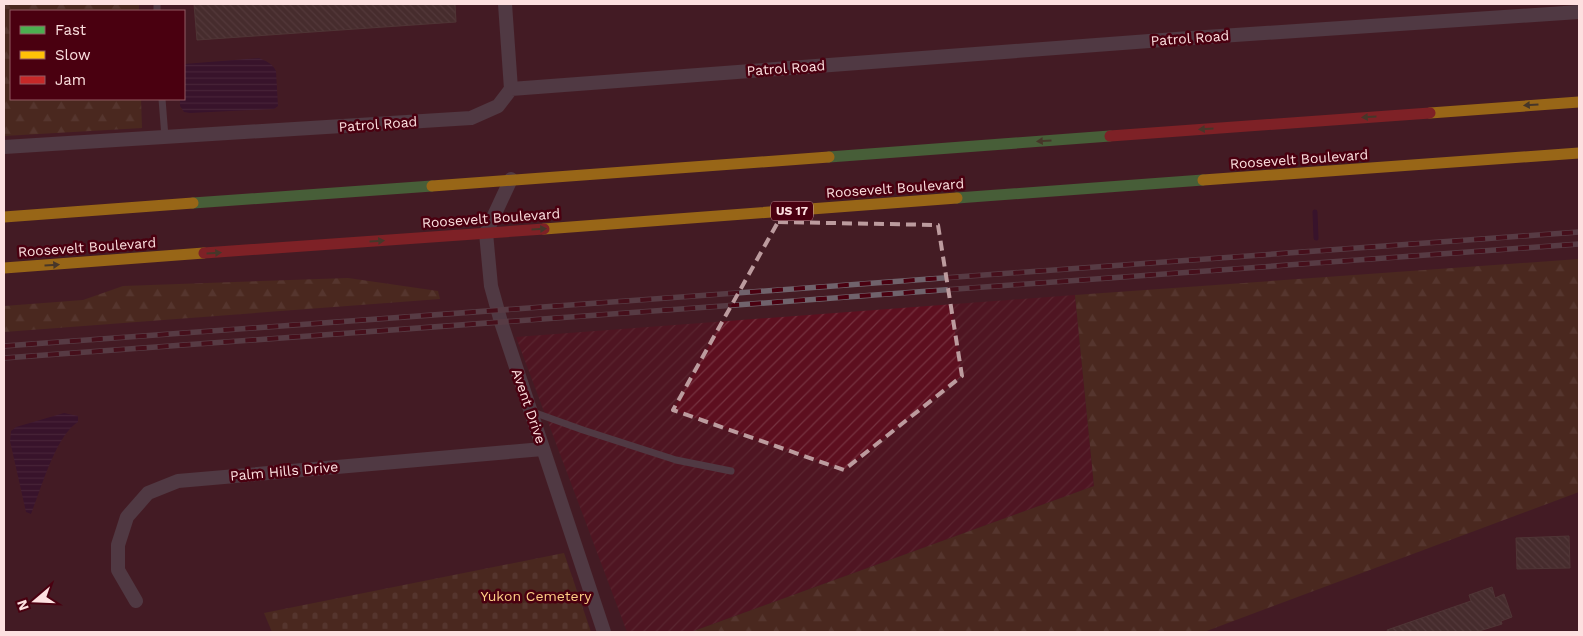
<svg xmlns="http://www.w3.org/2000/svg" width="1583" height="636" font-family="'Work Sans',sans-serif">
<defs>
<pattern id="industrial-furrows" width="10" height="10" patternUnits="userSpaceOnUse" patternTransform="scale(1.25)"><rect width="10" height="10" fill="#5d0f1f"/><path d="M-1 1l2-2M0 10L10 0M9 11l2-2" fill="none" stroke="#75323f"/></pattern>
<pattern id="forest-firs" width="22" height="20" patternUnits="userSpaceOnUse" patternTransform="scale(1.25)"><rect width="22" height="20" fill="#523919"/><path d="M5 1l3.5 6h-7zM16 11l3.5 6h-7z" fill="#6c553a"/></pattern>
<pattern id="cemetery-stones" width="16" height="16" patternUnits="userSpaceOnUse" patternTransform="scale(1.25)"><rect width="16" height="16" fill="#523919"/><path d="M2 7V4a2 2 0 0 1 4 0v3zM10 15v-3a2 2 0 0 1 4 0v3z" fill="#6c553a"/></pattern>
<pattern id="water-rules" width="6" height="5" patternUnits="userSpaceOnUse" patternTransform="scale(1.25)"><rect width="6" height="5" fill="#2b0933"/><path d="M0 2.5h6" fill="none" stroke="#4b2d50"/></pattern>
<pattern id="building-back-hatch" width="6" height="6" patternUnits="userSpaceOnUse" patternTransform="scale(1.25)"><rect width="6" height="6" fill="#4b4139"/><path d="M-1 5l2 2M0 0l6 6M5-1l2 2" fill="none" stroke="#665c55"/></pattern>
</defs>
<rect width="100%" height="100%" fill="#441c24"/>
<!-- industrial -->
<path fill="url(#industrial-furrows)" d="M 1075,295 L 1094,486 L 691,632 L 627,632 L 516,337 Z"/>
<!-- forest -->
<path fill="url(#forest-firs)" d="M 4,4 L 139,4 L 139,11 L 11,11 L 11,99 L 141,99 L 142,128 L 4,136 Z
M 1579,259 L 1579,492 L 1204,632 L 691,632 L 1094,486 L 1075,295 Z
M 348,278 L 438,291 L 440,299 L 4,332 L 4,306 L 83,300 L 123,286 Z"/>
<!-- cemetery -->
<path fill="url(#cemetery-stones)" d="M 564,553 L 591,632 L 272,632 L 264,613 Z"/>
<!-- water -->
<path fill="url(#water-rules)" d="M 259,58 C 266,61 273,64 276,71 L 278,106 L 274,109 L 190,113 L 184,112 L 180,106 L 180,99 L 184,99 L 184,64 Z
M 64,413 L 78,416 L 78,422 C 56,435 41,489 31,514 L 26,512 L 10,441 L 11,431 L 16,427 Z"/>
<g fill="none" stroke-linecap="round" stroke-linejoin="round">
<!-- stream -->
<path stroke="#2b0933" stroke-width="5" d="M 1315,212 L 1316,238"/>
</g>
<!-- building -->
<path fill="url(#building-back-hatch)" stroke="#5d544a" d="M 194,4 L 455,4 L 456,22 L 197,40 Z
M 1569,536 L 1570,568 L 1517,569 L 1516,538 Z
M 1492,587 L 1495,598 L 1504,594 L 1512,617 L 1501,621 L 1502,624 L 1476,632 L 1388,632 L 1387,630 L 1471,601 L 1469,595 Z"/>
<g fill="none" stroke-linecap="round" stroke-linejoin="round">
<!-- lane -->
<path stroke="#605d68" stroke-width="7" d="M 157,4 L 157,11
M 162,99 L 165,137
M 530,411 L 583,430 L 676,460 L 731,471"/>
<!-- street -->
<path stroke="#605d68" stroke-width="14" d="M 505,4 L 511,89
M 4,147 L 471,118 L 498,106 L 511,89 L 1176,39 L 1579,12
M 511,179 L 486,233 L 491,286 L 501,322 L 604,632
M 136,601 L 118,570 L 118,545 L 127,517 L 148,493 L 178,481 L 543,449"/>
<!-- fast -->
<path stroke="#4caf50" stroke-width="11" d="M 829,157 L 1110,136
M 957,198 L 1203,180
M 193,203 L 432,186"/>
<!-- slow -->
<path stroke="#ffc107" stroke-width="11" d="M 1430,113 L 1579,102
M 1203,180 L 1579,153
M 432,186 L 829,157
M 4,217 L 193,203
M 544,229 L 957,198
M 4,268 L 204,253"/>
<!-- jam -->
<path stroke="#c62828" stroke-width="11" d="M 1110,136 L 1430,113
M 204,253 L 544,229"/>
<!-- rail casing -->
<g stroke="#70636c" stroke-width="5.5">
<path id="rail" d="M 4,346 L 1579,232
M 4,358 L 1579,244"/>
</g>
<!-- rail -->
<use href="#rail" stroke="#4a0010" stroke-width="4" stroke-dasharray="11" stroke-linecap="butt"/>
</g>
<!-- one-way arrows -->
<defs><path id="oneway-solid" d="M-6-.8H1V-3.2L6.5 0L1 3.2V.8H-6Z" transform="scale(1.25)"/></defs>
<g fill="#4b5830">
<use href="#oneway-solid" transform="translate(1531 105) rotate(176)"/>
<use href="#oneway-solid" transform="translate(1369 117) rotate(176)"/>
<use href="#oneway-solid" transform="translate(1206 129) rotate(176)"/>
<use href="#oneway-solid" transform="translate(1044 141) rotate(176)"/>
<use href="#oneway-solid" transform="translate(539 229) rotate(-4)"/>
<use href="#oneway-solid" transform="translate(377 241) rotate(-4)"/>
<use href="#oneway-solid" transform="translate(214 253) rotate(-4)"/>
<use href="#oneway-solid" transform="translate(52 265) rotate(-4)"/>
</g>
<!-- marked area -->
<path d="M0 0H1583V636H0ZM 778,222 L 938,225 L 962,376 L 844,470 L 673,410 Z" fill="#441c24" fill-opacity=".55" fill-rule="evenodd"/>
<path fill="none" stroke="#bc9b9e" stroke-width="4" stroke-dasharray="10 6" stroke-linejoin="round" d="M 778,222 L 938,225 L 962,376 L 844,470 L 673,410 Z"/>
<g text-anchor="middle" stroke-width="5" stroke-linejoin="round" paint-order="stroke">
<!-- shield labels -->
<rect fill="#4a0010" stroke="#c79da2" stroke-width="1" x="771" y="201.5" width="42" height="19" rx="4"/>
<g font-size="12" font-weight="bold" fill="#fde0e0">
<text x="792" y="215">US 17</text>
</g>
<!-- street labels -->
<g font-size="14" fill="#fde0e0" stroke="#4a0010">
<text transform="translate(1190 38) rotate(-4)" y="5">Patrol Road</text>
<text transform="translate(786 68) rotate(-4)" y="5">Patrol Road</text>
<text transform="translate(378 124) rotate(-4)" y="5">Patrol Road</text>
<text transform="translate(1299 159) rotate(-4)" y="5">Roosevelt Boulevard</text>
<text transform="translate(895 188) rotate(-4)" y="5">Roosevelt Boulevard</text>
<text transform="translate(491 218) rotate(-4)" y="5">Roosevelt Boulevard</text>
<text transform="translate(87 247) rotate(-4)" y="5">Roosevelt Boulevard</text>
<text transform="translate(529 406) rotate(71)" y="5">Avent Drive</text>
<text transform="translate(284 471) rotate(-5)" y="5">Palm Hills Drive</text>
</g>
<!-- park labels -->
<g font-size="14" fill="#fdcd85" stroke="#4a0010">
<text x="536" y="601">Yukon Cemetery</text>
</g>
</g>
<!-- border -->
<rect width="1583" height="636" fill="none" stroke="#fde0e0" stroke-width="10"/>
<!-- legend -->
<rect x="10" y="10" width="175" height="90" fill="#4a0010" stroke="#925a63"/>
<rect x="20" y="26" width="25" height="8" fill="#4caf50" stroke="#925a63"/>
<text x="55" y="35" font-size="15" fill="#fde0e0">Fast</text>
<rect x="20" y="51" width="25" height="8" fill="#ffc107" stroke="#925a63"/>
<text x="55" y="60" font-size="15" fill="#fde0e0">Slow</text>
<rect x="20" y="76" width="25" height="8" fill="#c62828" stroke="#925a63"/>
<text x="55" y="85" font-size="15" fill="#fde0e0">Jam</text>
<!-- north arrow -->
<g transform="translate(35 601) rotate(251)" stroke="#4a0010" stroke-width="4" paint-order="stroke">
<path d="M0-4L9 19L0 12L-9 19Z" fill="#fde0e0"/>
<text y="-8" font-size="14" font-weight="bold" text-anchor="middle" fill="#fde0e0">N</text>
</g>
</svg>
